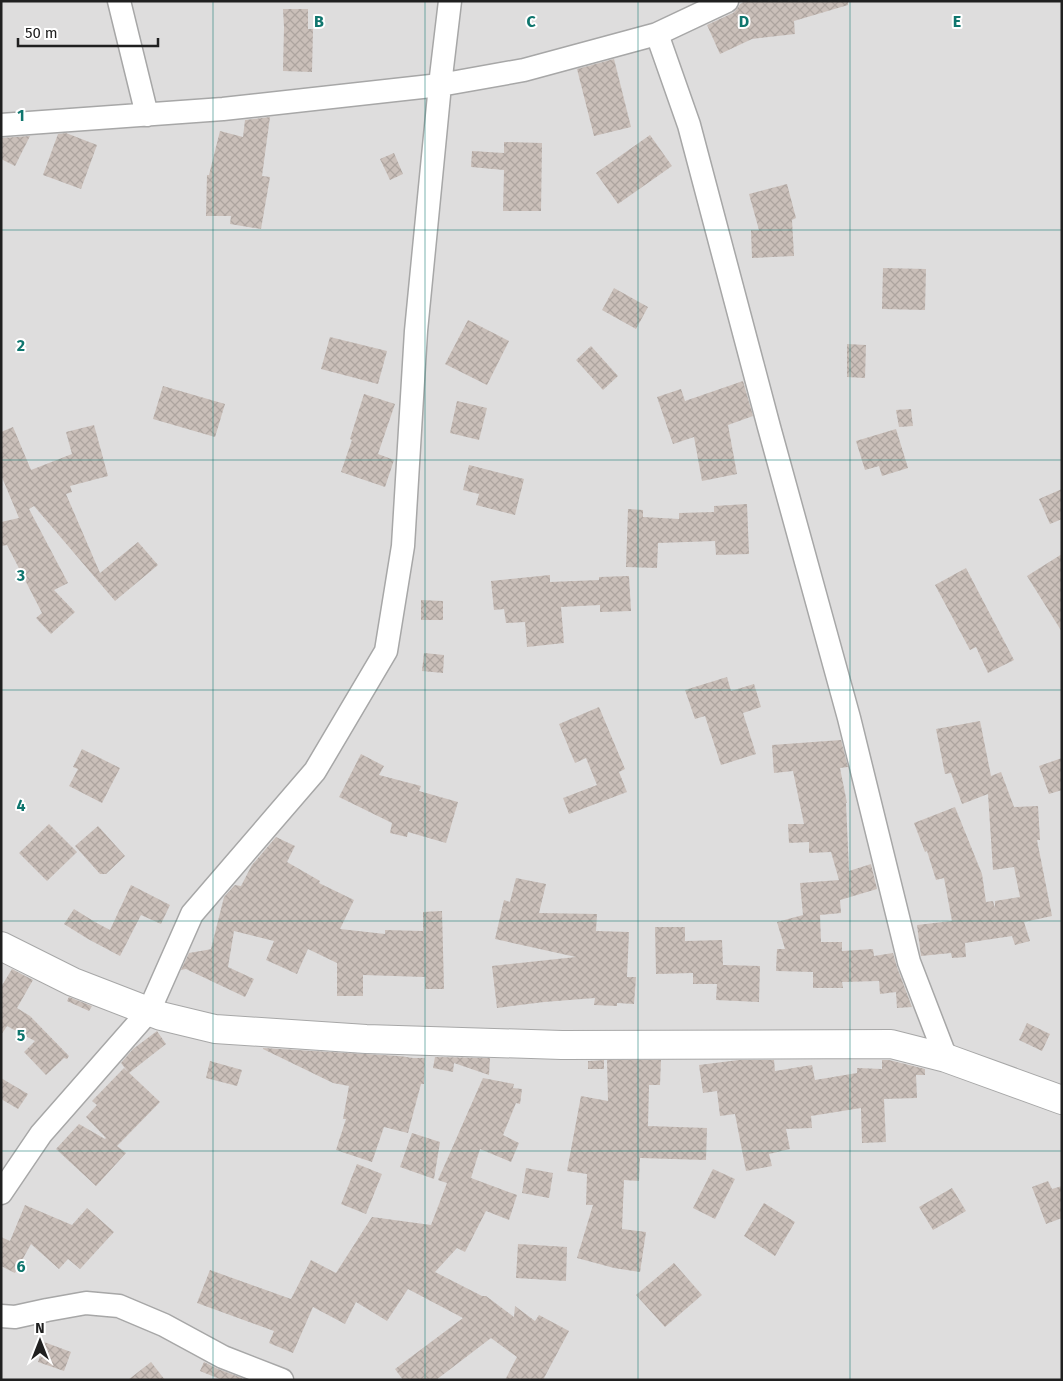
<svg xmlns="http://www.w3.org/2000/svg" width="1063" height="1381" font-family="'Fira Sans',sans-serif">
<defs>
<pattern id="building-cross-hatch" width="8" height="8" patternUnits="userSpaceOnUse" patternTransform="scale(1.25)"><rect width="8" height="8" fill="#cabfb9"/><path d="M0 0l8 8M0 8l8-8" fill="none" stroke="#ada49f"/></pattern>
</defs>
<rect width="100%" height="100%" fill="#f2ede6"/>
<!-- residential -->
<path fill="#dedddd" d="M 1,1 L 1062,1 L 1062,1380 L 1,1380 Z"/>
<!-- building -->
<path fill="url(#building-cross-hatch)" d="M 745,1 L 848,1 L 848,5 L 794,21 L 795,34 L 752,39 L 720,54 L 707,25 L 733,13 L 737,9 L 740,4 Z
M 283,9 L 308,9 L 308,29 L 313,29 L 312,72 L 283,71 L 284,27 Z
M 614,59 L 631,127 L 594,136 L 577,69 Z
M 270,117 L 262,176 L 270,177 L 261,229 L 230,224 L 231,216 L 206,216 L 207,175 L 209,175 L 220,131 L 243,137 L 245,120 Z
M 66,133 L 97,145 L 81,189 L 43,175 L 58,134 Z
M 650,135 L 672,166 L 618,204 L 596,173 Z
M 30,136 L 15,166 L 1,159 L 1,138 Z
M 504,142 L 542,143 L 541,211 L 503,211 L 504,170 L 471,167 L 472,151 L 504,153 Z
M 394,153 L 403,174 L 390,180 L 380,159 Z
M 787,184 L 796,218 L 792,220 L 794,256 L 752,258 L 751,230 L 759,230 L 749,194 Z
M 883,268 L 926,269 L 925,310 L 882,309 Z
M 614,288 L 648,307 L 636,329 L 602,310 Z
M 468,320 L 509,341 L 487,385 L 445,364 Z
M 330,337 L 387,351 L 378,384 L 321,369 Z
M 847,344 L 866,345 L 865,378 L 847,377 Z
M 591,346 L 618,376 L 603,390 L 576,360 Z
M 743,381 L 753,416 L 728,425 L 737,474 L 702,481 L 694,437 L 673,444 L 657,397 L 681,389 L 685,401 Z
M 163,386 L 225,404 L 215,437 L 153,419 Z
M 364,394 L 395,404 L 378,454 L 394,460 L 385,487 L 341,472 L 352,440 L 350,439 Z
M 457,401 L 487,408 L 479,440 L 450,433 Z
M 911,409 L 913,426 L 899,427 L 896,410 Z
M 94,425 L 108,476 L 70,486 L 72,492 L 66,494 L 100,573 L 138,542 L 158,565 L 115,601 L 34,506 L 29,509 L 68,583 L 54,590 L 75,612 L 51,634 L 36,618 L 42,613 L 7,545 L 1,546 L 1,522 L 19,518 L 1,475 L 1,432 L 13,427 L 31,470 L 72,454 L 66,432 Z
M 896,429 L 908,468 L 882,476 L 879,466 L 865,470 L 856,441 Z
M 469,465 L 524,479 L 515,515 L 476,505 L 479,494 L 463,490 Z
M 1062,489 L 1062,519 L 1050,524 L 1039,499 Z
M 747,504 L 749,554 L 716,555 L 715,541 L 658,543 L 657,568 L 626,567 L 628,509 L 643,510 L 643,517 L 679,519 L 679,513 L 714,512 L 714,506 Z
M 1062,554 L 1062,632 L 1027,576 Z
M 966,568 L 1014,660 L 988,673 L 976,647 L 970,650 L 935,585 Z
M 550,575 L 550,582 L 599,580 L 599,577 L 629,576 L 631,611 L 600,612 L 600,605 L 561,607 L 564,643 L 527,647 L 525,622 L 506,623 L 504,609 L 494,610 L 491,581 Z
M 421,600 L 443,601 L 443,620 L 421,620 Z
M 424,653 L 444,655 L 443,673 L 422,671 Z
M 727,677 L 731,691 L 754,684 L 761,707 L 743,713 L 756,754 L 721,765 L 705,716 L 695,719 L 685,690 Z
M 599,707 L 625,769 L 619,772 L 627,792 L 569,814 L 563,798 L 597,785 L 586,758 L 575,763 L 559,724 Z
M 980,721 L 991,776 L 1001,772 L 1014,807 L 1038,806 L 1040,840 L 1037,840 L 1052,916 L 1024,922 L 1030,941 L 1015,945 L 1012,936 L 965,943 L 966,957 L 952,958 L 951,953 L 921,956 L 917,925 L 952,921 L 944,878 L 936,880 L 927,851 L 925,852 L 914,823 L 955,807 L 982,874 L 986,902 L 993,901 L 995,908 L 995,901 L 1020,897 L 1014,867 L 993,870 L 988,794 L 962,804 L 951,773 L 945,774 L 936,729 Z
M 841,740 L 848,767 L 840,768 L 847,803 L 846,803 L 849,871 L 871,864 L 877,889 L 840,900 L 841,913 L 820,915 L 821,942 L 842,942 L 842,951 L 873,949 L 874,956 L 893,953 L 897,967 L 912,1007 L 897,1008 L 896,992 L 880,994 L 879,981 L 842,982 L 843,988 L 813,988 L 813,972 L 776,971 L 777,949 L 785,949 L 777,922 L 803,915 L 800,883 L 839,880 L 831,852 L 809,853 L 809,842 L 789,843 L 788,824 L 804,824 L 793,771 L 774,773 L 772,745 Z
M 82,749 L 120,768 L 102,803 L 69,786 L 78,769 L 73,767 Z
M 361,754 L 384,766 L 379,775 L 421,786 L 419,791 L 458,802 L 446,843 L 408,832 L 407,837 L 390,833 L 392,823 L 339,797 Z
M 1062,758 L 1062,790 L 1049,794 L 1039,766 Z
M 49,824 L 77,852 L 47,881 L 19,853 Z
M 98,826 L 125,856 L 106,874 L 100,874 L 75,846 Z
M 276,837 L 295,846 L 287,862 L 320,881 L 319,883 L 354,900 L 340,929 L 385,934 L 385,930 L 423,931 L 423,912 L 442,911 L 444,989 L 425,989 L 425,977 L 363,975 L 363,996 L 337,996 L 337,963 L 308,949 L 297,974 L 266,960 L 274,941 L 234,931 L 228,967 L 254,979 L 245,997 L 186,969 L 181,970 L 189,953 L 212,949 L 211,949 L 224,897 L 235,885 L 241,886 L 252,865 Z
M 516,878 L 546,884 L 539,913 L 597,914 L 596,931 L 629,932 L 627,977 L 636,977 L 634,1004 L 617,1003 L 617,1006 L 594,1005 L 595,998 L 544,1002 L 497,1008 L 492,966 L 576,957 L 495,939 L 504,900 L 510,902 Z
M 131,885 L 170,905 L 161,924 L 141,915 L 120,956 L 88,939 L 64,924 L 74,909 L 95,922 L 110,930 Z
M 655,927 L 685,927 L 685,941 L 722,940 L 723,965 L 760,966 L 759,1002 L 716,1000 L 717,984 L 693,984 L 693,973 L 656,974 Z
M 12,969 L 33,980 L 17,1008 L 30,1016 L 69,1056 L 67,1059 L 64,1058 L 46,1075 L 24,1052 L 35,1041 L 7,1026 L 1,1035 L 1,987 Z
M 69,997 L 92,1006 L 89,1011 L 67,1001 Z
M 1027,1023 L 1050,1034 L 1042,1051 L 1019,1040 Z
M 157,1031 L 166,1044 L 129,1073 L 121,1063 L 133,1049 Z
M 263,1048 L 400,1056 L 413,1058 L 425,1058 L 424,1084 L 421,1084 L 408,1133 L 384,1127 L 372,1162 L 336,1150 L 346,1119 L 343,1119 L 349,1086 L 333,1083 L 263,1049 Z
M 435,1057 L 490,1058 L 489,1075 L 454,1063 L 453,1072 L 433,1068 Z
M 604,1060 L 604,1069 L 588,1069 L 588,1061 Z
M 607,1060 L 661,1060 L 660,1085 L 649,1085 L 648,1126 L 707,1128 L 706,1160 L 640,1158 L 639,1181 L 624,1180 L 622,1229 L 646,1232 L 640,1272 L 614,1268 L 577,1258 L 593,1205 L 586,1205 L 587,1174 L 567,1171 L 581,1096 L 608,1101 Z
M 739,1060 L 774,1060 L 775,1071 L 812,1065 L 815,1080 L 857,1073 L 857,1068 L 882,1069 L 882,1060 L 889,1060 L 925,1069 L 925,1075 L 916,1075 L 917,1098 L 884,1099 L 886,1142 L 862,1143 L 861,1108 L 811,1116 L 812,1128 L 786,1129 L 790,1149 L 769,1154 L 772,1166 L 746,1171 L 735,1114 L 720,1116 L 717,1091 L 703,1093 L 699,1065 Z
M 210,1061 L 242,1070 L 237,1086 L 206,1078 Z
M 124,1068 L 160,1102 L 117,1146 L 126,1153 L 96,1186 L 56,1149 L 79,1124 L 105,1139 L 106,1138 L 86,1117 L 97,1105 L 92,1101 Z
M 1,1078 L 28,1094 L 18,1109 L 1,1099 Z
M 483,1078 L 514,1084 L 513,1088 L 522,1089 L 520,1104 L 516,1103 L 503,1135 L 519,1143 L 511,1162 L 480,1149 L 471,1178 L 517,1195 L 509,1220 L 486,1211 L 465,1252 L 457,1248 L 435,1272 L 482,1296 L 486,1296 L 514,1317 L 515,1306 L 535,1321 L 539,1315 L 569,1331 L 543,1380 L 505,1380 L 517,1357 L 491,1338 L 436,1380 L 403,1380 L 395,1369 L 463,1318 L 408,1289 L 387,1321 L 356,1302 L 345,1324 L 313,1307 L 293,1353 L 269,1343 L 274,1331 L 197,1303 L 210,1270 L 291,1299 L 311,1260 L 336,1273 L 372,1217 L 431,1225 L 447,1183 L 438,1180 Z
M 412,1133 L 440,1142 L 434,1179 L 400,1167 Z
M 357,1164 L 382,1174 L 366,1214 L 341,1204 Z
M 526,1168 L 553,1173 L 549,1198 L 522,1193 Z
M 713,1169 L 735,1179 L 715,1219 L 693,1208 Z
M 1048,1181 L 1052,1189 L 1062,1186 L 1062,1218 L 1046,1224 L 1032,1187 Z
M 952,1188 L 966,1211 L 933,1230 L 919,1207 Z
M 764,1203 L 795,1222 L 775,1256 L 744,1236 Z
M 25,1205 L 72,1225 L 87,1208 L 114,1232 L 80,1269 L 68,1259 L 59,1269 L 31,1244 L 15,1273 L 1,1266 L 1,1237 L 10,1241 Z
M 518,1244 L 567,1247 L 566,1281 L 516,1278 Z
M 674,1263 L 702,1295 L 665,1327 L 636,1295 Z
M 44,1342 L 71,1352 L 64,1371 L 38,1362 Z
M 151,1362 L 165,1380 L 128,1380 Z
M 204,1362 L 218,1369 L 242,1378 L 241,1380 L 222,1380 L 200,1371 Z"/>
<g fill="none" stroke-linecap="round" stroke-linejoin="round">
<!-- minor casing -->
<g stroke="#a7a7a7" stroke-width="25">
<path id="minor" d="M 119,1 L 147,115
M 657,34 L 689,125 L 769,427 L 849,718 L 909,962 L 946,1058
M 1,125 L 223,109 L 440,85 L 524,70 L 657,34 L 727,1
M 1,1193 L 41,1134 L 149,1011 L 192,914 L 315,771 L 386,651 L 403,546 L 416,331 L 440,85 L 450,1
M 1,1316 L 15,1317 L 47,1310 L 86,1303 L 119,1306 L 164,1325 L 223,1357 L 282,1380"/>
</g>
<!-- tertiary casing -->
<g stroke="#a7a7a7" stroke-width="30">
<path id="tertiary" d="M 1,946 L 73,982 L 161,1016 L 215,1029 L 366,1039 L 562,1045 L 891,1044 L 946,1058 L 1062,1100"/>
</g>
<!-- minor -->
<use href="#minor" stroke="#fff" stroke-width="22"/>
<!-- tertiary -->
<use href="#tertiary" stroke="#fff" stroke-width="28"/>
</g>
<!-- grid -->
<path fill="none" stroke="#0f766e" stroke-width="1" stroke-opacity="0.55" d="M 213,1 L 213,1380M 425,1 L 425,1380M 638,1 L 638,1380M 850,1 L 850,1380M 1,230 L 1062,230M 1,460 L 1062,460M 1,690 L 1062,690M 1,921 L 1062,921M 1,1151 L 1062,1151"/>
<g font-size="16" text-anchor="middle" font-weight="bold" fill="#0f766e" stroke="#fff" stroke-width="4" stroke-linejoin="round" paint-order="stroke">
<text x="319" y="27">B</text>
<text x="531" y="27">C</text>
<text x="744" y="27">D</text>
<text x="957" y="27">E</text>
<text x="21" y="121">1</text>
<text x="21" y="351">2</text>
<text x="21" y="581">3</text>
<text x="21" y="811">4</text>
<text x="21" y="1041">5</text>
<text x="21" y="1272">6</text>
</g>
<!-- border -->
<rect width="1063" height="1381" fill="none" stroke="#202020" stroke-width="5"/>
<!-- north arrow -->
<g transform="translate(40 1341)" stroke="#ffffff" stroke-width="4" paint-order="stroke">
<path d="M0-4L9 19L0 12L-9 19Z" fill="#202020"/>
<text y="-8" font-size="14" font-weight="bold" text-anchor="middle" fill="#202020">N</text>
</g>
<!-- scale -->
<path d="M18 38v8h140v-8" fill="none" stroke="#202020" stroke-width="2.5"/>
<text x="25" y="38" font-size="15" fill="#202020" stroke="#ffffff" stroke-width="4" paint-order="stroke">50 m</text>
</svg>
